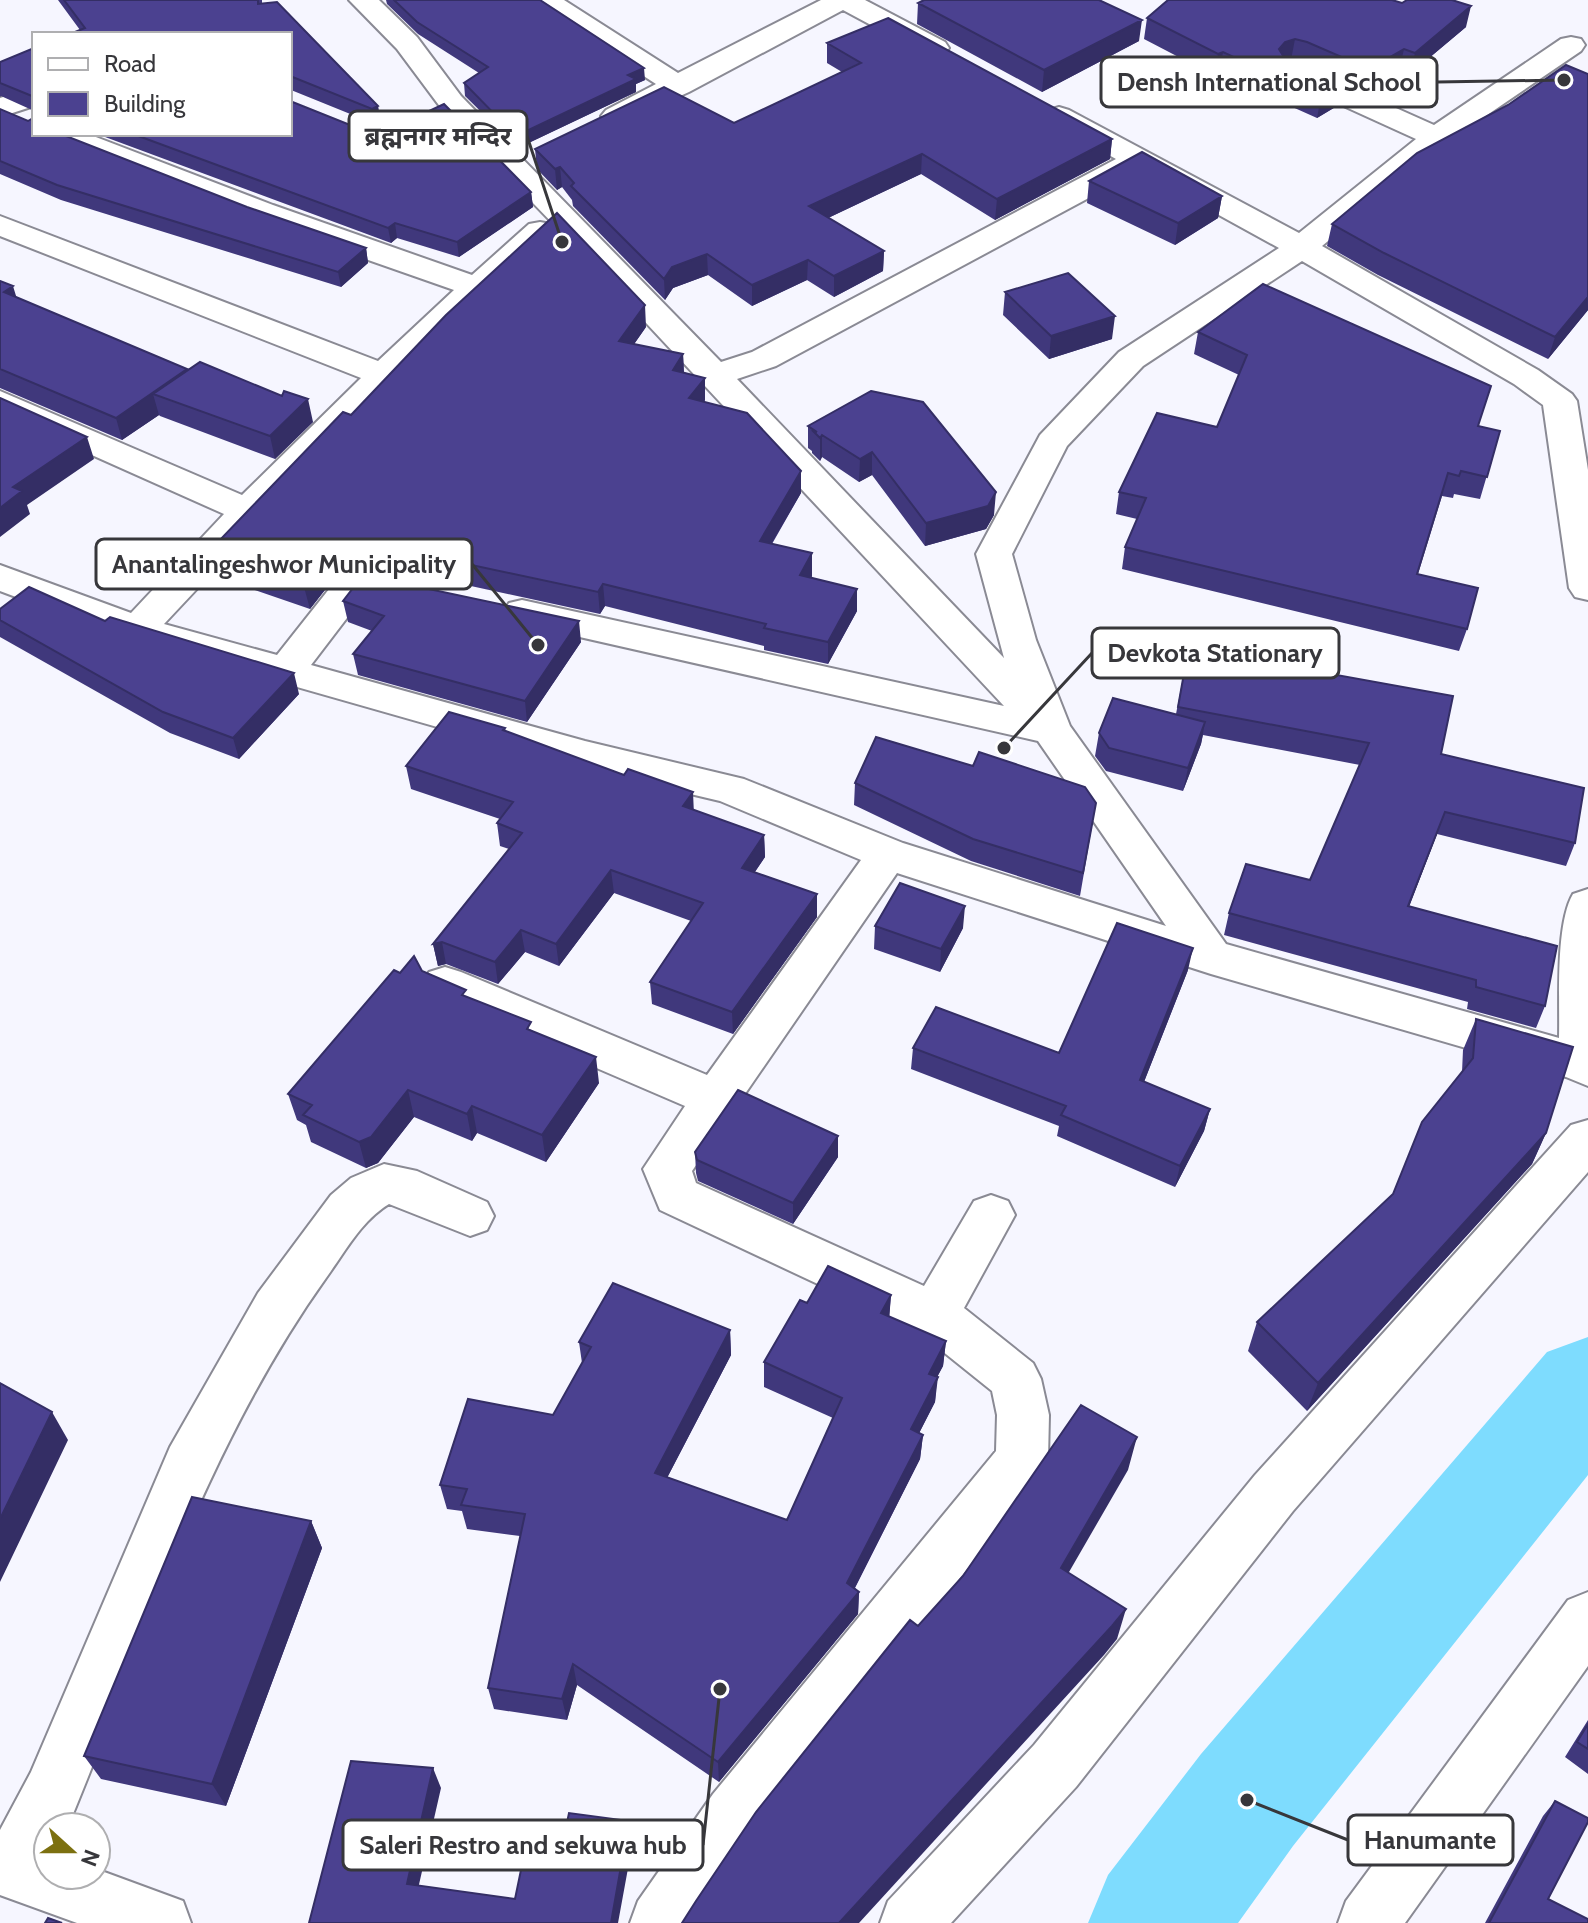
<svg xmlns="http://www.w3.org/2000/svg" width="1588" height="1923" font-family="Cabin,'Noto Sans Devanagari',sans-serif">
<rect width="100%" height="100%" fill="#f6f6ff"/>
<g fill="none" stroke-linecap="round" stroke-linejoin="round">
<!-- river -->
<path fill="#7edcfe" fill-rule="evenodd" d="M 1588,1337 L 1588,1475 L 1293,1846 L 1238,1923 L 1088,1923 L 1108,1875 L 1201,1754 L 1547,1352 Z"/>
<!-- minor casing -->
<g stroke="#8a8a94" stroke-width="4">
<path id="minor" d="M 349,0 L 379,0 L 417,37 L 461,96 L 721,362 L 752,352 L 1116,159 L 1049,122 L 1044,116 L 1049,110 L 1059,107 L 1069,110 L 1299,233 L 1416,139 L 1282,78 L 1278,72 L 1282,66 L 1292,63 L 1302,66 L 1434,125 L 1561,39 L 1571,37 L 1581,39 L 1585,45 L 1581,51 L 1446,143 L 1322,246 L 1538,370 L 1572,394 L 1577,401 L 1588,470 L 1588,600 L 1575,597 L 1569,588 L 1543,405 L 1514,384 L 1302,261 L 1143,366 L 1067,446 L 1012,554 L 1036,640 L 1070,726 L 1226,944 L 1559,1038 C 1560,1000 1555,925 1573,894 L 1588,889 L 1588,1086 L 1566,1077 L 1211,974 L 897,873 L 692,1171 L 696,1183 L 924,1286 L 974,1201 L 991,1195 L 1008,1201 L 1015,1215 L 964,1308 L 1033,1363 L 1041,1379 L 1049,1415 L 1048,1459 L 1041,1476 L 755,1836 L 696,1923 L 630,1923 L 638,1901 L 713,1794 L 996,1451 L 997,1415 L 992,1391 L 916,1330 L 660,1210 L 643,1169 L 685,1106 L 429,996 L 423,984 L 429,972 L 445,967 L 461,972 L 707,1075 L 861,860 L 720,801 L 585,769 L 125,638 L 0,591 L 0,565 L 131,613 L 224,514 L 0,414 L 0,391 L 242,495 L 361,378 L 0,236 L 0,216 L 378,361 L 454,290 L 251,219 L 51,140 L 46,134 L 88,134 L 273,205 L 472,275 L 529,224 L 540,222 L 551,224 L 556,231 L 345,431 L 164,624 L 277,655 L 341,574 L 373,568 L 429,580 L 435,589 L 429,598 L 416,601 L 366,593 L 311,665 L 585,741 L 744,779 L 903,843 L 1166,926 L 1038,741 L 509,621 L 503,612 L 509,603 L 522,600 L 1004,706 L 563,234 L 441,108 L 397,49 ZM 1139,171 L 1279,248 L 1119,352 L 1040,435 L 976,554 L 1004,658 L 737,379 L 776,366 Z
M 534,0 L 564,0 L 678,73 L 821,0 L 865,0 L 945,42 L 949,48 L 945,54 L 935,56 L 925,54 L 843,10 L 689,92 L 616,125 L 606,122 L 601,116 L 606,110 L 656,84 L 537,7 Z
M 34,87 L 34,106 L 0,117 L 0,98 Z
M 1588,1120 L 1588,1172 L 1293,1511 L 1076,1787 L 951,1923 L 880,1923 L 888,1901 L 1034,1745 L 1255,1475 L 1571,1125 Z
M 384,1164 L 417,1171 L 487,1202 L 494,1216 L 487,1230 L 470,1236 L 389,1204 C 361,1221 345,1252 326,1278 C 211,1439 148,1631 73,1814 L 66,1827 L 48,1827 L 48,1875 L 96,1875 L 96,1869 L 183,1901 L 191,1923 L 77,1923 L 0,1895 L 0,1830 L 31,1772 L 170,1447 L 258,1293 L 331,1195 L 351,1178 Z
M 1588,1592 L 1588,1666 L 1405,1923 L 1338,1923 L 1346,1901 L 1568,1600 Z"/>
</g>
<!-- minor -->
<use href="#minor" fill="#fff" fill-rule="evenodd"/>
</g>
<!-- wall -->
<path fill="#40387c" d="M 58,0 L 262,0 L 262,4 L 378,106 L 380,121 L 375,124 L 291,90 L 290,91 L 290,34 L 80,30 Z
M 386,0 L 540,0 L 645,80 L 636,84 L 636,92 L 518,148 L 465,96 L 464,83 L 479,73 L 418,34 L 387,4 Z
M 918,3 L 1139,41 L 1042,92 L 917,24 Z
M 1147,18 L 1466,27 L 1410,74 L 1399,71 L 1364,91 L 1303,63 L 1291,60 L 1288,61 L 1337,106 L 1317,118 L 1219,74 L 1215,76 L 1144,39 Z
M 827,43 L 1112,139 L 1110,159 L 995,220 L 921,174 L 828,218 L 884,251 L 883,271 L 834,297 L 807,280 L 752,306 L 708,275 L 673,288 L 665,300 L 573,206 L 572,200 L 562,187 L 557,190 L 537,169 L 535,149 L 734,123 L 842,72 L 827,63 Z
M 34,48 L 34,134 L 366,248 L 368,263 L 341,287 L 61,200 L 0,174 L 0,109 L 28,121 L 33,118 L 32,110 L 1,96 L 0,97 L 0,62 Z
M 370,133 L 531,192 L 533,207 L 459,257 L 397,238 L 391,243 L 97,134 Z
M 1089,181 L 1222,196 L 1218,218 L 1175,245 L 1087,203 Z
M 1332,224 L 1588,310 L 1548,359 L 1378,275 L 1327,246 Z
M 0,281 L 17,298 L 187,369 L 187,371 L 313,422 L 275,459 L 160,416 L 159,415 L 122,440 L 0,388 Z
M 1005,292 L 1112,339 L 1049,359 L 1003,315 Z
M 646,327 L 634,344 L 683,354 L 684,373 L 705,378 L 705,400 L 704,402 L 801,493 L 772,544 L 812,576 L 811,578 L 857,611 L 828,664 L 764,650 L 764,646 L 605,606 L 600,614 L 374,565 L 339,572 L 310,609 L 217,577 L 211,554 L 217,550 L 215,545 L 351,415 Z
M 1198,332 L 1478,426 L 1500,431 L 1480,499 L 1454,494 L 1453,498 L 1442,496 L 1418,574 L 1467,629 L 1459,651 L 1122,569 L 1125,547 L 1137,519 L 1116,514 L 1119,492 L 1217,427 L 1239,375 L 1194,354 Z
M 871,391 L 994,515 L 986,529 L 925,546 L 872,475 L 859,482 L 822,457 L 820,461 L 812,453 L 812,451 L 808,448 L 808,426 Z
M 343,601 L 581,642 L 527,722 L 358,675 L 353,654 L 372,631 L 348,622 Z
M 0,609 L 299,694 L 239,759 L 170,733 L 0,637 Z
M 1188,651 L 1441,754 L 1575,843 L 1566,866 L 1437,834 L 1409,906 L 1545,1006 L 1536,1028 L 1467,1009 L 1468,1002 L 1224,935 L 1229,913 L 1310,880 L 1360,765 L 1203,735 L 1201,744 L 1183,791 L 1106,771 L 1095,756 L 1099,733 L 1176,714 Z
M 505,728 L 506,731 L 694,810 L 764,835 L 765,857 L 755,872 L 817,894 L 817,917 L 733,1034 L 652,1004 L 650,982 L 691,921 L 614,893 L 559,966 L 525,952 L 498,984 L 446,964 L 438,966 L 433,944 L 509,849 L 500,846 L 497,823 L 500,819 L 411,789 L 406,766 Z
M 855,783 L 1096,803 L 1080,896 L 971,861 L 854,805 Z
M 875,926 L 963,928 L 940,972 L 874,949 Z
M 1188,970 L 1144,1082 L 1210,1109 L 1204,1131 L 1175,1187 L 1057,1136 L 1059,1126 L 911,1069 L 913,1048 L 1059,1053 Z
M 422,971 L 468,998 L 533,1031 L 599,1083 L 546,1162 L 477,1133 L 472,1141 L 414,1117 L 378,1163 L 366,1168 L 311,1142 L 306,1125 L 297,1120 L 288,1094 L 400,973 Z
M 1476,1019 L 1546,1133 L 1532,1164 L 1307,1411 L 1248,1351 L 1257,1322 L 1393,1194 L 1462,1072 L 1463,1050 Z
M 695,1152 L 838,1157 L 793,1224 L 698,1181 L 696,1173 Z
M 891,1295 L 889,1317 L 946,1341 L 943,1366 L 937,1377 L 935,1402 L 919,1433 L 923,1435 L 920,1459 L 855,1588 L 859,1592 L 858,1614 L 719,1782 L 577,1685 L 567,1720 L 494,1709 L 488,1688 L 520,1536 L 467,1529 L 462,1511 L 447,1509 L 440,1485 L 553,1415 L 582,1363 L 579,1342 L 730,1330 L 731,1355 L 667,1478 L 787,1520 L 833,1418 L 764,1387 L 764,1362 L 807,1303 Z
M 311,1521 L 322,1548 L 226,1806 L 101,1779 L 84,1756 Z
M 1588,1720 L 1588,1774 L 1565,1757 Z
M 1555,1801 L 1548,1899 L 1588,1923 L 1485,1923 L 1543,1816 Z"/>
<!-- shaded-wall -->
<path fill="#342e65" d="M 1471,6 L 1466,27 L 1410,74 L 1415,53 Z
M 1142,20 L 1139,41 L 1042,92 L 1044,70 Z
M 1295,39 L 1291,60 L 1281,63 L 1279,49 L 1285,42 Z
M 1404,49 L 1399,71 L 1364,91 L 1369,69 Z
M 1223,52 L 1219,74 L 1215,76 L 1218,54 Z
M 644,68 L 645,80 L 636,84 L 636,92 L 518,148 L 516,136 L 628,75 Z
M 1342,85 L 1337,106 L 1317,118 L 1321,97 Z
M 378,106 L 380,121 L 375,124 L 372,109 Z
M 1112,139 L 1110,159 L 995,220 L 997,199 Z
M 922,154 L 921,174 L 809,227 L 809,206 Z
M 560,167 L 562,187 L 557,190 L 555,169 Z
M 531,192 L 533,207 L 459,257 L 457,242 Z
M 1222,196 L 1218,218 L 1175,245 L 1178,223 Z
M 395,223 L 397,238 L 391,243 L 388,228 Z
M 366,248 L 368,263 L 341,287 L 338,272 Z
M 884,251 L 883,271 L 834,297 L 834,276 Z
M 707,254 L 708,275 L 673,288 L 665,300 L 664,279 L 672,267 Z
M 808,260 L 807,280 L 752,306 L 752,285 Z
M 13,286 L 20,309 L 4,292 Z
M 1588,297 L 1588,310 L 1548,359 L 1555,337 Z
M 645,305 L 646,327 L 621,363 L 619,341 Z
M 1115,316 L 1112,339 L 1049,359 L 1051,336 Z
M 683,354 L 684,376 L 673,370 Z
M 187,369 L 193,392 L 153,394 L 159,415 L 122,440 L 116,418 Z
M 705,378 L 705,400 L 690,420 L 689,398 Z
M 308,399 L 313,422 L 275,459 L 270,436 Z
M 822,435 L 822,457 L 820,461 L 820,438 Z
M 87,437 L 94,459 L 27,505 L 30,514 L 0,537 L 0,508 L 13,487 Z
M 872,452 L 872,475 L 859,482 L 860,459 Z
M 801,471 L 801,493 L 760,563 L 760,541 Z
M 996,492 L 994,515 L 986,529 L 925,546 L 926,523 Z
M 369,543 L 374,565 L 339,572 L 310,609 L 304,587 L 334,550 Z
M 812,553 L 812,576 L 800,598 L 800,575 Z
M 603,584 L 605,606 L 600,614 L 598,592 Z
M 857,589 L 857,611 L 828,664 L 828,642 Z
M 579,621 L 581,642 L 527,722 L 525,701 Z
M 294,673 L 299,694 L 239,759 L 233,738 Z
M 1205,722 L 1201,744 L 1183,791 L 1188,768 Z
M 693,792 L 694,815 L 683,806 Z
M 1445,812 L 1437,834 L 1401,928 L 1408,906 Z
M 764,835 L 765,857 L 742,890 L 742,868 Z
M 611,870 L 614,893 L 559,966 L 556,944 Z
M 817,894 L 817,917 L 733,1034 L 732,1012 Z
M 965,906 L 963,928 L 940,972 L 941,949 Z
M 521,930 L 525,952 L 498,984 L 495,962 Z
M 442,942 L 446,964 L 438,966 L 433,944 Z
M 1193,948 L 1188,970 L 1136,1102 L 1140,1080 Z
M 596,1057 L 599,1083 L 546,1162 L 542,1135 Z
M 408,1090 L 414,1117 L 378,1163 L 366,1168 L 359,1142 Z
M 472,1106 L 477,1133 L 472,1141 L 467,1114 Z
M 1210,1109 L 1204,1131 L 1175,1187 L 1180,1166 Z
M 1546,1133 L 1532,1164 L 1307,1411 L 1318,1383 Z
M 838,1136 L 838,1157 L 793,1224 L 793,1203 Z
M 891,1295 L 889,1321 L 881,1313 Z
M 730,1330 L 731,1355 L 657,1497 L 655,1473 Z
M 946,1341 L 943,1366 L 926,1398 L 929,1374 Z
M 938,1377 L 935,1402 L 909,1453 L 911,1429 Z
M 52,1412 L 68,1440 L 0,1582 L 0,1519 Z
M 923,1435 L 920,1459 L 846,1605 L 847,1583 Z
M 1137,1437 L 1128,1470 L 1054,1598 L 1061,1568 Z
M 311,1521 L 322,1548 L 226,1806 L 212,1784 Z
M 859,1592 L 858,1614 L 719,1782 L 718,1762 Z
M 1126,1609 L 1117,1639 L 1104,1655 L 859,1923 L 839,1923 Z
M 573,1664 L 577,1685 L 567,1720 L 562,1699 Z
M 433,1768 L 441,1788 L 415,1902 L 407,1884 Z
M 629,1821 L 633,1841 L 618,1923 L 611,1923 Z"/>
<!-- building -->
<path fill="#4b4190" stroke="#342e65" stroke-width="2" d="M 64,0 L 258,0 L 258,4 L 277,2 L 378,106 L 372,109 L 290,76 L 290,34 L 70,34 L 85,28 Z
M 394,0 L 540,0 L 644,68 L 628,75 L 636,79 L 516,136 L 464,83 L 488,67 L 417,22 Z
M 924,0 L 1099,0 L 1142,20 L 1044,70 L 918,3 Z
M 1168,0 L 1392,0 L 1402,3 L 1407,0 L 1452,0 L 1471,6 L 1415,53 L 1404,49 L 1369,69 L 1307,42 L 1295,39 L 1285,42 L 1279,49 L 1285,59 L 1342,85 L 1321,97 L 1223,52 L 1218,54 L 1147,18 Z
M 888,18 L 1112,139 L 997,199 L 922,154 L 809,206 L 884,251 L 834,276 L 808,260 L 752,285 L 707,254 L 672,267 L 664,279 L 571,186 L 574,183 L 560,167 L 555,169 L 535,149 L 664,87 L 734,123 L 861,63 L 827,43 Z
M 34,48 L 34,134 L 61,134 L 247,207 L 366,248 L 338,272 L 57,185 L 0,161 L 0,109 L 28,121 L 33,118 L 32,96 L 0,83 L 0,62 Z
M 1566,65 L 1588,74 L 1588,297 L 1555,337 L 1384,253 L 1332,224 L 1417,153 L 1508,105 Z
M 290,101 L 370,133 L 393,128 L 444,104 L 531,192 L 457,242 L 395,223 L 388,228 L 133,134 L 290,134 Z
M 1142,152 L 1222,196 L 1178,223 L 1089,181 Z
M 557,213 L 645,305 L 619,341 L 683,354 L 673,370 L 705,378 L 689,398 L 747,413 L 801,471 L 760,541 L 812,553 L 800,575 L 857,589 L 828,642 L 764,628 L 766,624 L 603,584 L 598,592 L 369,543 L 334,550 L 304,587 L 211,554 L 220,547 L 215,545 L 343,412 L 351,415 L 446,315 Z
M 1068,273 L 1115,316 L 1051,336 L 1005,292 Z
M 0,281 L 13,286 L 4,292 L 187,369 L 116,418 L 0,369 Z
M 1263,284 L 1491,386 L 1478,426 L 1500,431 L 1487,477 L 1461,471 L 1459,476 L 1448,473 L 1417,574 L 1478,588 L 1467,629 L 1125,547 L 1146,498 L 1119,492 L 1157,413 L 1217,427 L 1247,355 L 1198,332 Z
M 200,362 L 282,396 L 284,391 L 308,399 L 270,436 L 153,394 Z
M 871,391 L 923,402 L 996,492 L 988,506 L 926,523 L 872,452 L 860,459 L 822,435 L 820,438 L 812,430 L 817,432 L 808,426 Z
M 0,398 L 87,437 L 13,487 L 22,491 L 0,508 Z
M 363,575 L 579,621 L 525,701 L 353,654 L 384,616 L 343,601 Z
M 29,587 L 105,621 L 110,617 L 294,673 L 233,738 L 163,712 L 0,620 L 0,609 Z
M 1188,651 L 1270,663 L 1453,696 L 1441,754 L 1584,788 L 1575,843 L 1445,812 L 1408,906 L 1557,946 L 1545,1006 L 1476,987 L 1476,980 L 1229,913 L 1246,864 L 1310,880 L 1369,743 L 1178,707 Z
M 1113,698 L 1205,722 L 1188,768 L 1109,748 L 1099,733 Z
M 449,712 L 505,728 L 503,730 L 624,775 L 628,769 L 693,792 L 683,806 L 764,835 L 742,868 L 817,894 L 732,1012 L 650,982 L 703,903 L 611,870 L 556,944 L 521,930 L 495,962 L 442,942 L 433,944 L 522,833 L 497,823 L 513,802 L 406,766 Z
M 876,737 L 973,766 L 979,752 L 1085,787 L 1096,803 L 1083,873 L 973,839 L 855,783 Z
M 900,883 L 965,906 L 941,949 L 875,926 Z
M 1117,923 L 1193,948 L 1140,1080 L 1210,1109 L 1180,1166 L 1061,1115 L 1066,1106 L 913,1048 L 936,1007 L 1059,1053 Z
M 414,956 L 422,971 L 466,990 L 462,995 L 531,1022 L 527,1029 L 596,1057 L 542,1135 L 472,1106 L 467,1114 L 408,1090 L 371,1137 L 359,1142 L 303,1115 L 312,1105 L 288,1094 L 394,970 L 400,973 Z
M 1476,1019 L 1573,1047 L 1546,1133 L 1318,1383 L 1257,1322 L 1393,1194 L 1422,1122 L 1473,1058 Z
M 738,1090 L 838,1136 L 793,1203 L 697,1160 L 695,1152 Z
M 828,1266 L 891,1295 L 881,1313 L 946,1341 L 929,1374 L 938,1377 L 911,1429 L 923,1435 L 847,1583 L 859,1592 L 718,1762 L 573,1664 L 562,1699 L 488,1688 L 525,1514 L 461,1505 L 467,1489 L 440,1485 L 468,1399 L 553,1415 L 591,1347 L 579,1342 L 613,1283 L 730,1330 L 655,1473 L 787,1520 L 842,1398 L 764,1362 L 800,1300 L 807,1303 Z
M 0,1383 L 52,1412 L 0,1519 Z
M 1081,1405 L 1137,1437 L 1061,1568 L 1126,1609 L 1112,1626 L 839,1923 L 682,1923 L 696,1901 L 756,1812 L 910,1620 L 918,1626 L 963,1576 Z
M 192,1497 L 311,1521 L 212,1784 L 84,1756 Z
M 1588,1724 L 1588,1749 L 1577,1742 Z
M 351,1761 L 433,1768 L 407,1884 L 515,1899 L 522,1865 L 557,1870 L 569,1813 L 629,1821 L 611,1923 L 309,1923 Z
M 1555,1801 L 1588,1818 L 1588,1822 L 1548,1899 L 1588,1919 L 1588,1923 L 1489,1923 Z
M 48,1918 L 62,1923 L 45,1923 Z"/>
<!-- callouts -->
<path fill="none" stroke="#37373b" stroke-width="3" d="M1564 80L1437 82M562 242L527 136M538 645L472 564M1004 748L1092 653M1247 1800L1348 1840M720 1689L703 1845"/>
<g fill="#37373b" stroke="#fff" stroke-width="3">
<circle cx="1564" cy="80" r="8"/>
<circle cx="562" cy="242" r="8"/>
<circle cx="538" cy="645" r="8"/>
<circle cx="1004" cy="748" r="8"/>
<circle cx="1247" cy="1800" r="8"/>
<circle cx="720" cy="1689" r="8"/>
</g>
<g fill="#fff" stroke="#37373b" stroke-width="3">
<rect x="1101" y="57" width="336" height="50" rx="8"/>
<rect x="349" y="111" width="178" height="50" rx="8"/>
<rect x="96" y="539" width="376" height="50" rx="8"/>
<rect x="1092" y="628" width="247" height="50" rx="8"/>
<rect x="1348" y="1815" width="165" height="50" rx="8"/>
<rect x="343" y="1820" width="360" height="50" rx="8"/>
</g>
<g font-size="26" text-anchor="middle" font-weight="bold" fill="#37373b">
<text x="1269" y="91">Densh International School</text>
<text x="438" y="145">ब्रह्मनगर मन्दिर</text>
<text x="284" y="573">Anantalingeshwor Municipality</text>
<text x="1215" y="662">Devkota Stationary</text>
<text x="1430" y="1849">Hanumante</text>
<text x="523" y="1854">Saleri Restro and sekuwa hub</text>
</g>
<!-- legend -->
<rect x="32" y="32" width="260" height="104" fill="#ffffff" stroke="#afafb1" stroke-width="2"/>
<rect x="48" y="58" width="40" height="12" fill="#ffffff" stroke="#afafb1" stroke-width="2"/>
<text x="104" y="72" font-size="24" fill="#37373b">Road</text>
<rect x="48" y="92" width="40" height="24" fill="#4b4190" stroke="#afafb1" stroke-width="2"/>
<text x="104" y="112" font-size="24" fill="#37373b">Building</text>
<!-- north arrow -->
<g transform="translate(72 1851) rotate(111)"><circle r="38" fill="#ffffff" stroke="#afafb1" stroke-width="2"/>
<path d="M0-6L14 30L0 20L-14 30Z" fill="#7c7010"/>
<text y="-12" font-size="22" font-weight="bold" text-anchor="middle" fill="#37373b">N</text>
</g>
</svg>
